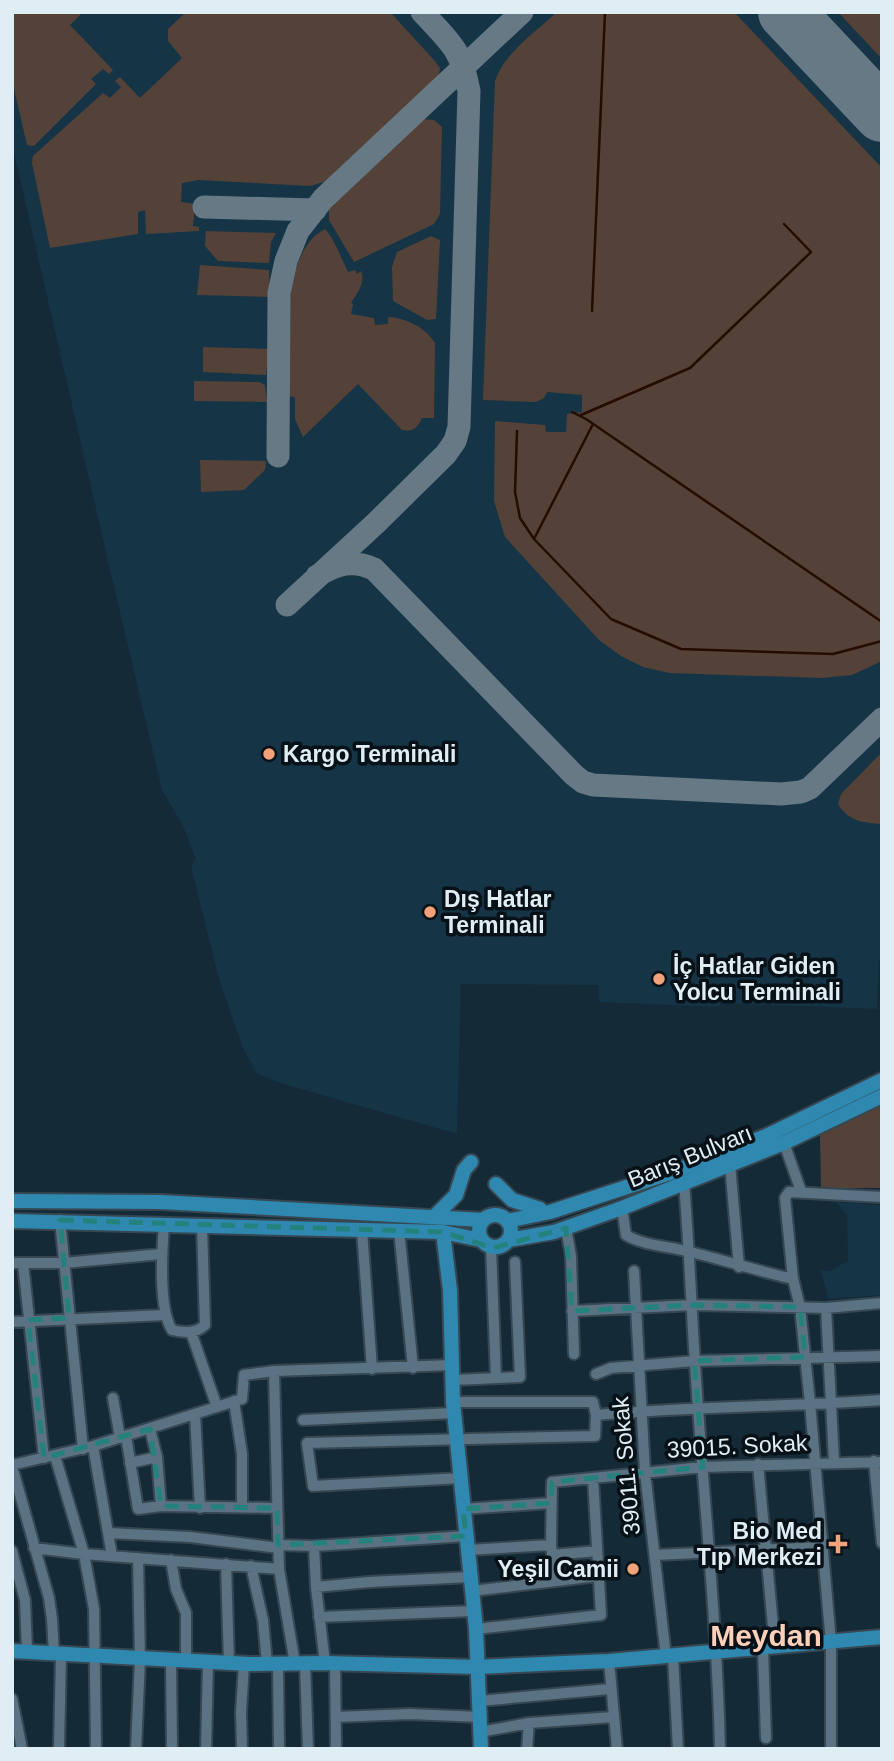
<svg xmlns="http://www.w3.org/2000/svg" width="894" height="1761" font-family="Arial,sans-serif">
<rect width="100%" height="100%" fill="#142a37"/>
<!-- built -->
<path fill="#153445" d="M 12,12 L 882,12 L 882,961 L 879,961 L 877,1009 L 720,1003 L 719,1007 L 599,1002 L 598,985 L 461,984 L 457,1134 L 274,1081 L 257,1073 L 243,1048 L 219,979 L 191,867 L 196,859 L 183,826 L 162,790 L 111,574 L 12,144 Z
M 836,1202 L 882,1205 L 882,1295 L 828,1299 L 821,1270 L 829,1271 L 848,1261 L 847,1215 Z"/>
<!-- green -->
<path fill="#544239" d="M 12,12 L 83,12 L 70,25 L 113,70 L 109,74 L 103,69 L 91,79 L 96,84 L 34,146 L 27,145 L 12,80 Z
M 186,12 L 390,12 L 434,60 L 440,68 L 439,75 L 336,171 L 336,176 L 327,181 L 310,186 L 199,180 L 182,183 L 181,202 L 195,204 L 193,226 L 199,227 L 199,231 L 146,234 L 145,210 L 138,212 L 138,234 L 50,248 L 32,163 L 33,156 L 103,93 L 110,98 L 121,87 L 115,81 L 120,77 L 140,98 L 182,58 L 168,41 L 168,29 Z
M 557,12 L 734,12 L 882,168 L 882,661 L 852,675 L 821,678 L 669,673 L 643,667 L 621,656 L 599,640 L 505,537 L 494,501 L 495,421 L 545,425 L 546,432 L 566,432 L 567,414 L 582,412 L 582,395 L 547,392 L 544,398 L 536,402 L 483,400 L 495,81 C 504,53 536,32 557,12 Z
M 838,12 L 882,12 L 882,59 Z
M 423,119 L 434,120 L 442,127 L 440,214 L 434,224 L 354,262 L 329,220 L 329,209 Z
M 325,229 C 334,238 342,260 348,272 L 355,270 L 357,274 L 361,271 C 366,282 357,293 351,303 L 353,304 L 351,314 L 374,318 L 375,325 L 388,324 L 388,317 C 406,318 425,327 435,343 L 434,418 L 422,418 C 417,428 414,432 402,430 L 358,384 L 303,437 L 295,419 L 295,397 L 284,396 C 286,353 280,251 325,229 Z
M 206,231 L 276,233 L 271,242 L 269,263 L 218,261 L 205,246 Z
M 431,236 L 440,240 L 436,319 L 427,320 L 393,301 L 392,267 L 397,252 Z
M 200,265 L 269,270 L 270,297 L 197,295 Z
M 203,347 L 269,349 L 266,375 L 203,372 Z
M 194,381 L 259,382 L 265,385 L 267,402 L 194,401 Z
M 200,460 L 266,461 L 265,470 L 244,490 L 201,492 Z
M 882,752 L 882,824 C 863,823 848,821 838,804 L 841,794 Z
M 882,1103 L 882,1188 L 821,1188 L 820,1132 Z"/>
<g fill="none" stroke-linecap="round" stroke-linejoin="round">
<!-- stream -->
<path stroke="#240c02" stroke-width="2.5" d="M 592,311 L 605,12
M 572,412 L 586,419 L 882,622
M 581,415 L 690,368 L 811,252 L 784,224
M 517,431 L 515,492 L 520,518 L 534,539 L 593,424
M 534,539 L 611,619 L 681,649 L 833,654 L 882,641"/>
<!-- taxiway -->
<path stroke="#667984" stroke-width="23" d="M 204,207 L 315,210
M 278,456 L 279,293 L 286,261 L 298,231 L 323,199 L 522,12
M 317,576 C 337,564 352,559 374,569 L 574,775 L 583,782 L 593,785 L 781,794 L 801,792 L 810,788 L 882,719
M 287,605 L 376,523 L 446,454 L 455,441 L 459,427 L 469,91 C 461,49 451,43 422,12"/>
<!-- runway -->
<path stroke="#667984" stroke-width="56" d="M 786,12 L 882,114"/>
<!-- minor casing -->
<g stroke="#364752" stroke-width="14">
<path id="minor" d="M 784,1143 L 801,1191
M 730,1164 L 739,1267
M 684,1183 C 689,1243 691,1303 695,1363 C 703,1492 717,1620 720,1749
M 622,1208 L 626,1235 C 644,1246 669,1246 690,1252 C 724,1260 758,1271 793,1279
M 60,1220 L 83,1449
M 164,1224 C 162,1251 158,1308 172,1330 C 184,1333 196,1334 205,1325 L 202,1226
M 566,1228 L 571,1256 L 574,1354
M 362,1230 L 372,1369
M 399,1230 L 413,1368
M 491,1247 L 496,1378
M 12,1263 L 63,1263 L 162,1254
M 23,1263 L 44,1458
M 634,1271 L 645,1472 L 666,1657
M 826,1308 L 834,1461
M 572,1311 L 693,1305 L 826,1308 L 882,1303
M 12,1322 L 165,1315
M 191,1332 L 217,1407
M 274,1371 L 279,1569 L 295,1664
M 596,1374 L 611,1368 L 694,1361 L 882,1356
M 453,1380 L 520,1377 L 515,1262
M 113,1398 L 120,1438
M 234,1401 L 242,1454 L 242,1507
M 453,1402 L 593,1402 L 596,1415 C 691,1406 787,1407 882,1400
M 195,1414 L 200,1508
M 303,1420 L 454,1413
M 150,1429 L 157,1457 L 161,1506
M 126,1436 L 138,1509 L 161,1506 L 277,1508
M 93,1446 L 112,1556
M 55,1456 L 84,1554 L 94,1609 L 96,1749
M 874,1461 L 882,1543
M 130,1463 L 157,1457
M 758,1464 L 775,1648
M 12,1465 L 93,1446 L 242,1399 L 244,1375 L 274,1371 L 453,1365
M 12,1466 L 49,1598 L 52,1619 L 54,1654
M 462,1478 L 313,1486 L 307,1443 L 595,1436 L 596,1415
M 463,1509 L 551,1503
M 108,1533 L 190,1537 L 279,1548
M 278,1545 L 314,1546 L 466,1536
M 314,1546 L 316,1587 L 325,1663
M 34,1548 L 84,1554 L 279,1569
M 468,1550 L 551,1545
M 12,1551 L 25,1600 L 27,1652
M 552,1555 L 597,1551
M 655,1555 L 822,1547
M 171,1560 L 176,1589 L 186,1613 L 186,1661
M 226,1564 L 229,1663
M 251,1566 L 263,1620 L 267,1664
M 555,1581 L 551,1545 L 552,1482 L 703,1467 L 882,1462
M 316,1587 L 369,1582 L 471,1577
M 472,1591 L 598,1576
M 319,1617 L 474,1611
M 476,1629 L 601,1615 L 593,1478
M 763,1649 L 766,1738
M 673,1656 L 678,1749
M 171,1660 L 172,1749
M 609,1661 L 617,1749
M 335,1663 L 336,1749
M 278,1664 L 279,1749
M 305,1664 L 308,1749
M 12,1699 L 22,1749
M 479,1701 L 610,1689
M 336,1717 L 410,1714 L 480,1717
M 480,1732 L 529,1723 L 613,1717
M 59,1749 L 61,1654
M 136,1749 L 140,1659 L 138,1558
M 206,1749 L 208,1662
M 242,1749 L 241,1712 L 244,1664
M 527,1749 L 529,1723
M 831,1749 L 831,1643 L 810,1403 L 800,1307 L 793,1279 L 785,1198 L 789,1192 L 882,1197"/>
</g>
<!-- major casing -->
<g stroke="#364752" stroke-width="18">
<path id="major" d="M 496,1184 L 512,1200 L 540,1209 L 543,1213
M 12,1201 L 160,1202 L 483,1220
M479 1231a16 16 0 1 1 32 0a16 16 0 1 1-32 0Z
M 435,1216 L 456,1195 L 464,1170 L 471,1162
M 12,1221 L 443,1232 L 481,1240
M 507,1221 L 550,1212 L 676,1171 L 766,1136 L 882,1080
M 443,1232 L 450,1290 L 453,1402 L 476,1629 L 481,1749
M 508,1240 L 554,1232 L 622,1208 L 784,1143 L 882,1096
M 12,1651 L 250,1664 L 325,1663 L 477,1667 L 609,1661 L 882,1637"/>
</g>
<!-- minor -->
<use href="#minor" stroke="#5a7281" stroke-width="10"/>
<!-- major -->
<use href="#major" stroke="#2f88b0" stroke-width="14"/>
</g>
<!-- marked area -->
<path fill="none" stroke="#24827c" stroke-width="5" stroke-dasharray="14 9" stroke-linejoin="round" d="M 60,1220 L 443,1232 L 493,1248 L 566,1228 L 572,1311 L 693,1305 L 800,1307 L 805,1357 L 694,1361 L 703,1467 L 552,1482 L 551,1503 L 463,1509 L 466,1536 L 278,1545 L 277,1508 L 161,1506 L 150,1429 L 44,1458 L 28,1320 L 69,1318 Z"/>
<!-- markers -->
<g fill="#f1a27b" stroke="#081117" stroke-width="2.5">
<circle cx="269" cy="754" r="7"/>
<circle cx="430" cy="912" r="7"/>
<circle cx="659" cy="979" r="7"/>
<path d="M834.5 1533.5h7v7h7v7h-7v7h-7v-7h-7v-7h7z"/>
<circle cx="633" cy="1569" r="7"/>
</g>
<g text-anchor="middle" stroke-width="7" stroke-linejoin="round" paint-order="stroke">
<!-- poi labels -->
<g font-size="23" font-weight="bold" fill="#dfedf5" stroke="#081117" text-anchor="start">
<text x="283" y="762">Kargo Terminali</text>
<text x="444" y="907">Dış Hatlar<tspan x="444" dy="26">Terminali</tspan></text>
<text x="673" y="974">İç Hatlar Giden<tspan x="673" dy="26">Yolcu Terminali</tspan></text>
<text x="822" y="1539" text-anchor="end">Bio Med<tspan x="822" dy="26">Tıp Merkezi</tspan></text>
<text x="619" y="1577" text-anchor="end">Yeşil Camii</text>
</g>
<!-- street labels -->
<g font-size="23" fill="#dfedf5" stroke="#081117">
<text transform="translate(690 1156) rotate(-22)" y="8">Barış Bulvarı</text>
<text transform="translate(737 1446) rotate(-3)" y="8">39015. Sokak</text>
<text transform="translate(626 1466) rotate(-95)" y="8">39011. Sokak</text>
</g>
<!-- district labels -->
<g font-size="30" font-weight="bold" fill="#fed0ba" stroke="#081117">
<text x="766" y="1646">Meydan</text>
</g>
</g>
<!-- border -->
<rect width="894" height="1761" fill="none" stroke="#dfedf5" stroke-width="28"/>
</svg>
